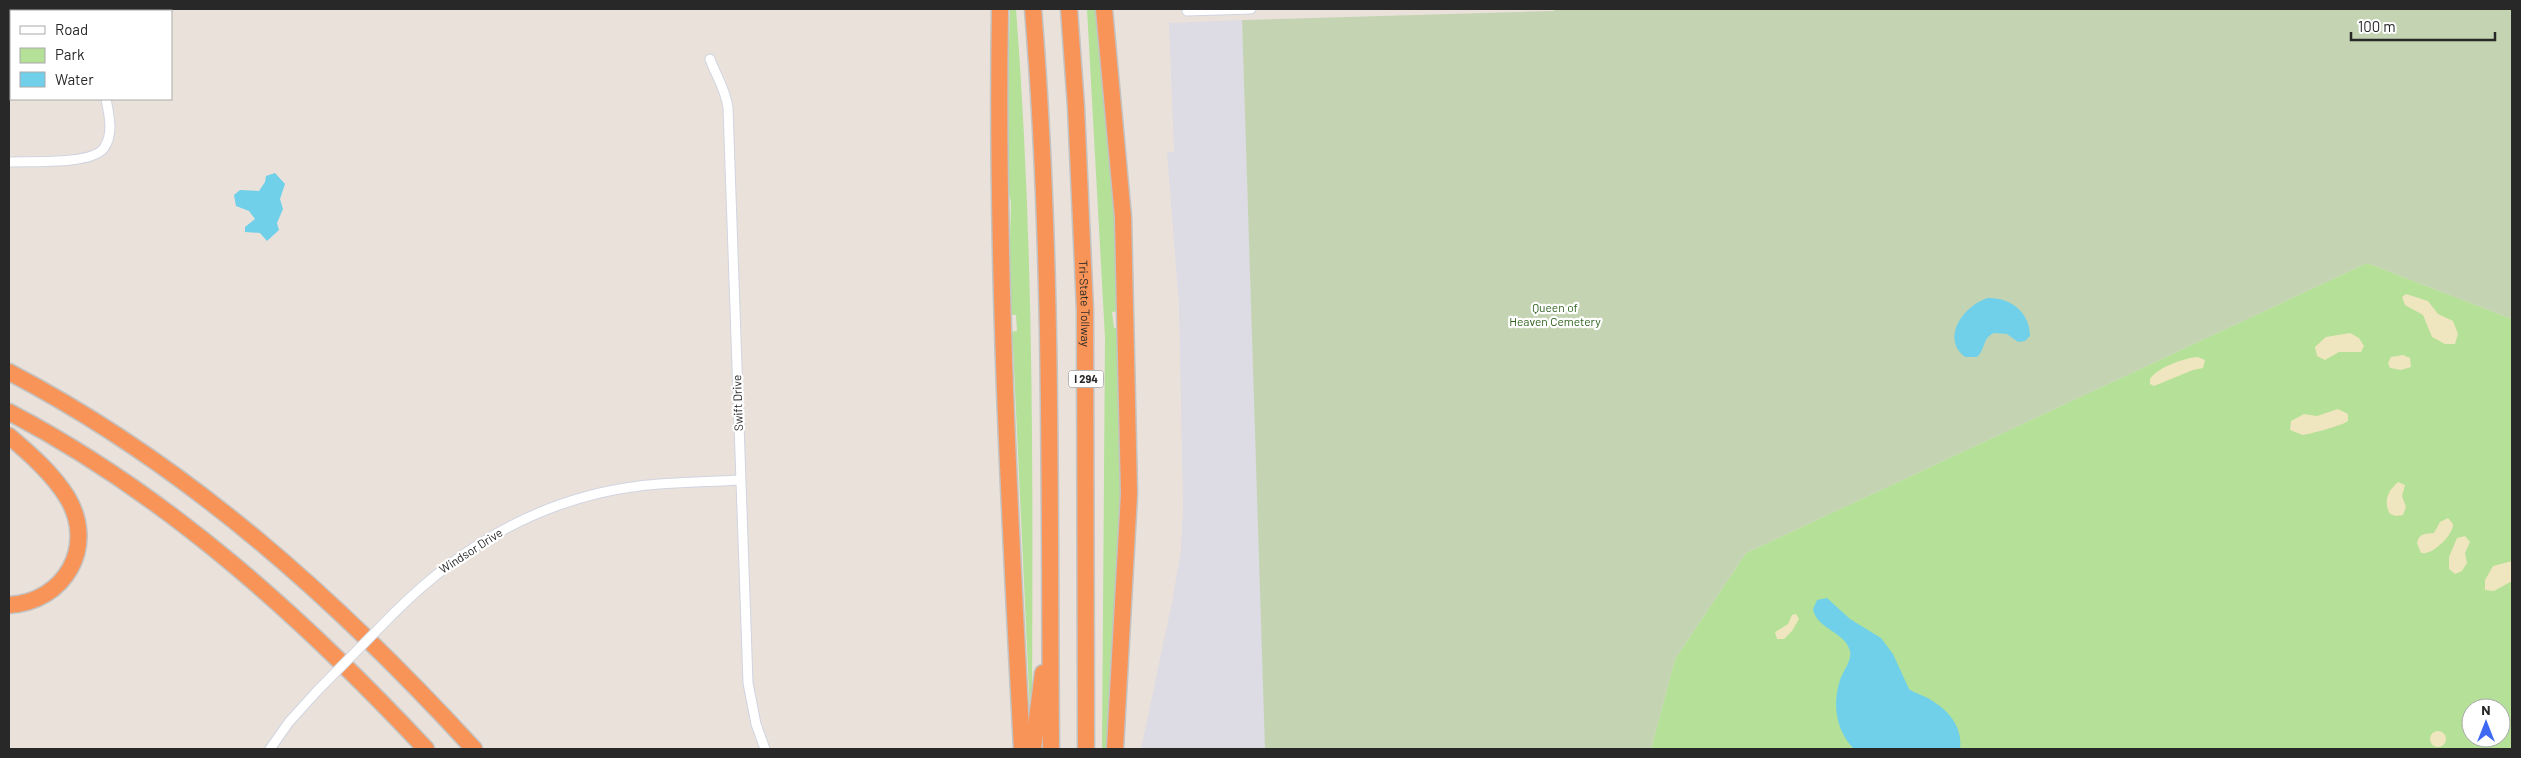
<svg xmlns="http://www.w3.org/2000/svg" width="2521" height="758" font-family="Barlow,sans-serif">
<rect width="100%" height="100%" fill="#eae2da"/>
<!-- industrial -->
<path fill="#dddbe3" d="M 1242,20 L 1266,749 L 1141,749 L 1172,602 L 1181,550 L 1183,505 L 1179,305 L 1167,152 L 1174,152 L 1169,23 Z"/>
<!-- green -->
<path fill="#b4e098" fill-rule="evenodd" d="M 1010,9 L 1016,9 C 1034,243 1033,477 1032,712 L 1030,712 L 1013,346 L 1011,346 L 1011,332 L 1017,331 L 1016,315 L 1008,315 L 1011,203 L 1008,187 L 1007,106 Z
M 1087,9 L 1097,9 L 1111,152 L 1119,311 L 1112,312 L 1114,328 L 1121,328 L 1118,427 L 1122,456 L 1121,534 L 1107,749 L 1102,749 L 1105,338 Z
M 2367,263 L 2512,319 L 2512,749 L 1651,749 L 1675,659 L 1746,553 ZM 2471,708 L 2501,708 L 2501,738 L 2471,738 Z"/>
<!-- sand -->
<path fill="#efe5be" d="M 2406,294 L 2428,301 L 2438,314 L 2453,321 L 2458,334 L 2455,344 L 2445,344 L 2432,337 L 2423,315 L 2405,305 L 2402,297 Z
M 2350,333 L 2359,338 L 2364,346 L 2361,352 L 2339,352 L 2325,360 L 2317,356 L 2315,347 L 2326,337 Z
M 2403,355 L 2410,358 L 2411,367 L 2401,370 L 2390,368 L 2388,363 L 2391,357 Z
M 2198,357 L 2205,360 L 2203,368 L 2193,370 L 2154,386 L 2150,384 L 2150,379 C 2158,367 2184,358 2198,357 Z
M 2338,409 L 2348,414 L 2348,421 C 2344,425 2310,434 2303,435 L 2290,430 L 2291,421 L 2304,414 L 2317,416 Z
M 2398,482 L 2405,485 L 2402,496 L 2406,507 L 2403,515 L 2396,516 L 2390,514 C 2383,501 2388,491 2398,482 Z
M 2448,518 L 2453,524 C 2454,534 2432,556 2421,553 L 2417,543 C 2419,533 2425,534 2434,533 L 2440,522 Z
M 2465,536 L 2470,542 L 2465,553 L 2467,563 L 2462,571 L 2455,574 L 2449,569 L 2449,557 L 2457,538 Z
M 2512,561 L 2512,581 L 2494,591 L 2485,590 L 2485,580 L 2493,566 Z
M 1796,614 L 1799,619 L 1792,631 L 1784,639 L 1777,639 L 1775,632 L 1788,624 L 1792,615 Z
M2430 739a8 8 0 1 1 16 0a8 8 0 1 1-16 0Z"/>
<!-- cemetery -->
<path fill="#c4d4b2" d="M 1554,9 L 2512,9 L 2512,319 L 2367,263 L 1746,553 L 1675,659 L 1651,749 L 1265,749 L 1242,20 L 1554,11 Z"/>
<!-- water -->
<path fill="#70d0ea" d="M 275,173 L 285,184 L 280,199 L 283,209 L 277,223 L 279,230 L 267,241 L 260,233 L 245,232 L 245,227 L 255,219 L 249,211 L 236,206 L 234,195 L 240,190 L 259,191 L 265,182 L 266,176 Z
M 1988,298 C 2010,297 2030,312 2030,336 L 2025,341 L 2018,342 L 2007,334 L 1994,333 C 1982,338 1986,349 1977,357 L 1965,357 C 1940,338 1964,305 1988,298 Z
M 1827,598 L 1850,619 L 1881,638 L 1893,654 L 1909,689 C 1916,694 1924,695 1931,700 C 1949,711 1963,727 1960,749 L 1854,749 C 1836,731 1832,705 1840,680 C 1843,671 1852,661 1850,651 C 1845,631 1817,630 1813,609 L 1817,600 Z"/>
<g fill="none" stroke-linecap="round" stroke-linejoin="round">
<!-- street casing -->
<g stroke="#d0d4e1" stroke-width="11">
<path id="street" d="M 73,9 L 74,11
M 1187,11 L 1251,9
M 710,59 C 716,76 726,90 728,108 L 748,683 L 756,724 L 765,749
M 9,162 C 29,161 92,165 104,148 C 114,134 109,114 106,99
M 394,613 C 461,546 543,498 639,486 C 672,482 707,482 741,480
M 270,749 L 289,722 L 318,690"/>
</g>
<!-- highway casing -->
<g stroke="#c3c3c3" stroke-width="19">
<g id="highway">
<path d="M 1000,9 C 996,256 1009,503 1022,749"/>
<path d="M 1033,9 C 1053,255 1049,502 1051,749"/>
<path id="s1" d="M 1069,9 L 1076,107 L 1085,310 L 1086,749"/>
<path d="M 1104,9 L 1123,217 L 1129,494 L 1115,749"/>
<path d="M 9,372 C 189,466 338,601 474,749"/>
<path d="M 9,412 C 168,495 304,619 426,749"/>
<path d="M 9,436 C 29,453 53,474 67,497 C 97,546 65,602 9,605"/>
<path d="M 1033,749 L 1043,673"/>
</g>
</g>
<!-- street -->
<use href="#street" stroke="#fff" stroke-width="9"/>
<!-- highway -->
<use href="#highway" stroke="#f89457" stroke-width="16"/>
<!-- street-bridge casing -->
<g stroke="#d0d4e1" stroke-width="11" stroke-linecap="butt">
<path id="street-bridge" d="M 318,690 L 394,613"/>
</g>
<!-- street-bridge -->
<use href="#street-bridge" stroke="#fff" stroke-width="9"/>
</g>
<g text-anchor="middle" stroke-width="4.5" stroke-linejoin="round" paint-order="stroke">
<!-- shield labels -->
<rect fill="#fff" stroke="#686868" stroke-width="1" x="1068.5" y="370.5" width="35" height="17" rx="4"/>
<g font-size="11" font-weight="bold" fill="#282828">
<text x="1086" y="383">I 294</text>
</g>
<!-- street labels -->
<g font-size="12" fill="#282828" stroke="#fff">
<text dy="4" stroke="none"><textPath href="#s1" startOffset="295">Tri-State Tollway</textPath></text>
<text transform="translate(738 403) rotate(-92)" y="4">Swift Drive</text>
<text transform="translate(471 551) rotate(-33)" y="4">Windsor Drive</text>
</g>
<!-- park labels -->
<g font-size="12" fill="#2e621c" stroke="#fff">
<text x="1555" y="312">Queen of<tspan x="1555" dy="14">Heaven Cemetery</tspan></text>
</g>
</g>
<!-- border -->
<rect width="2521" height="758" fill="none" stroke="#282828" stroke-width="20"/>
<!-- legend -->
<rect x="10" y="10" width="162" height="90" fill="#ffffff" stroke="#a9a9a9"/>
<rect x="20" y="26" width="25" height="8" fill="#ffffff" stroke="#a9a9a9"/>
<text x="55" y="35" font-size="15" fill="#282828">Road</text>
<rect x="20" y="48" width="25" height="15" fill="#b4e098" stroke="#a9a9a9"/>
<text x="55" y="60" font-size="15" fill="#282828">Park</text>
<rect x="20" y="72" width="25" height="15" fill="#70d0ea" stroke="#a9a9a9"/>
<text x="55" y="85" font-size="15" fill="#282828">Water</text>
<!-- north arrow -->
<g transform="translate(2486 723)"><circle r="24" fill="#ffffff" stroke="#a9a9a9"/>
<path d="M0-4L9 19L0 12L-9 19Z" fill="#3e6af3"/>
<text y="-8" font-size="14" font-weight="bold" text-anchor="middle" fill="#282828">N</text>
</g>
<!-- scale -->
<path d="M2351 32v8h144v-8" fill="none" stroke="#282828" stroke-width="2.5"/>
<text x="2358" y="32" font-size="15" fill="#282828" stroke="#ffffff" stroke-width="4" paint-order="stroke">100 m</text>
</svg>
